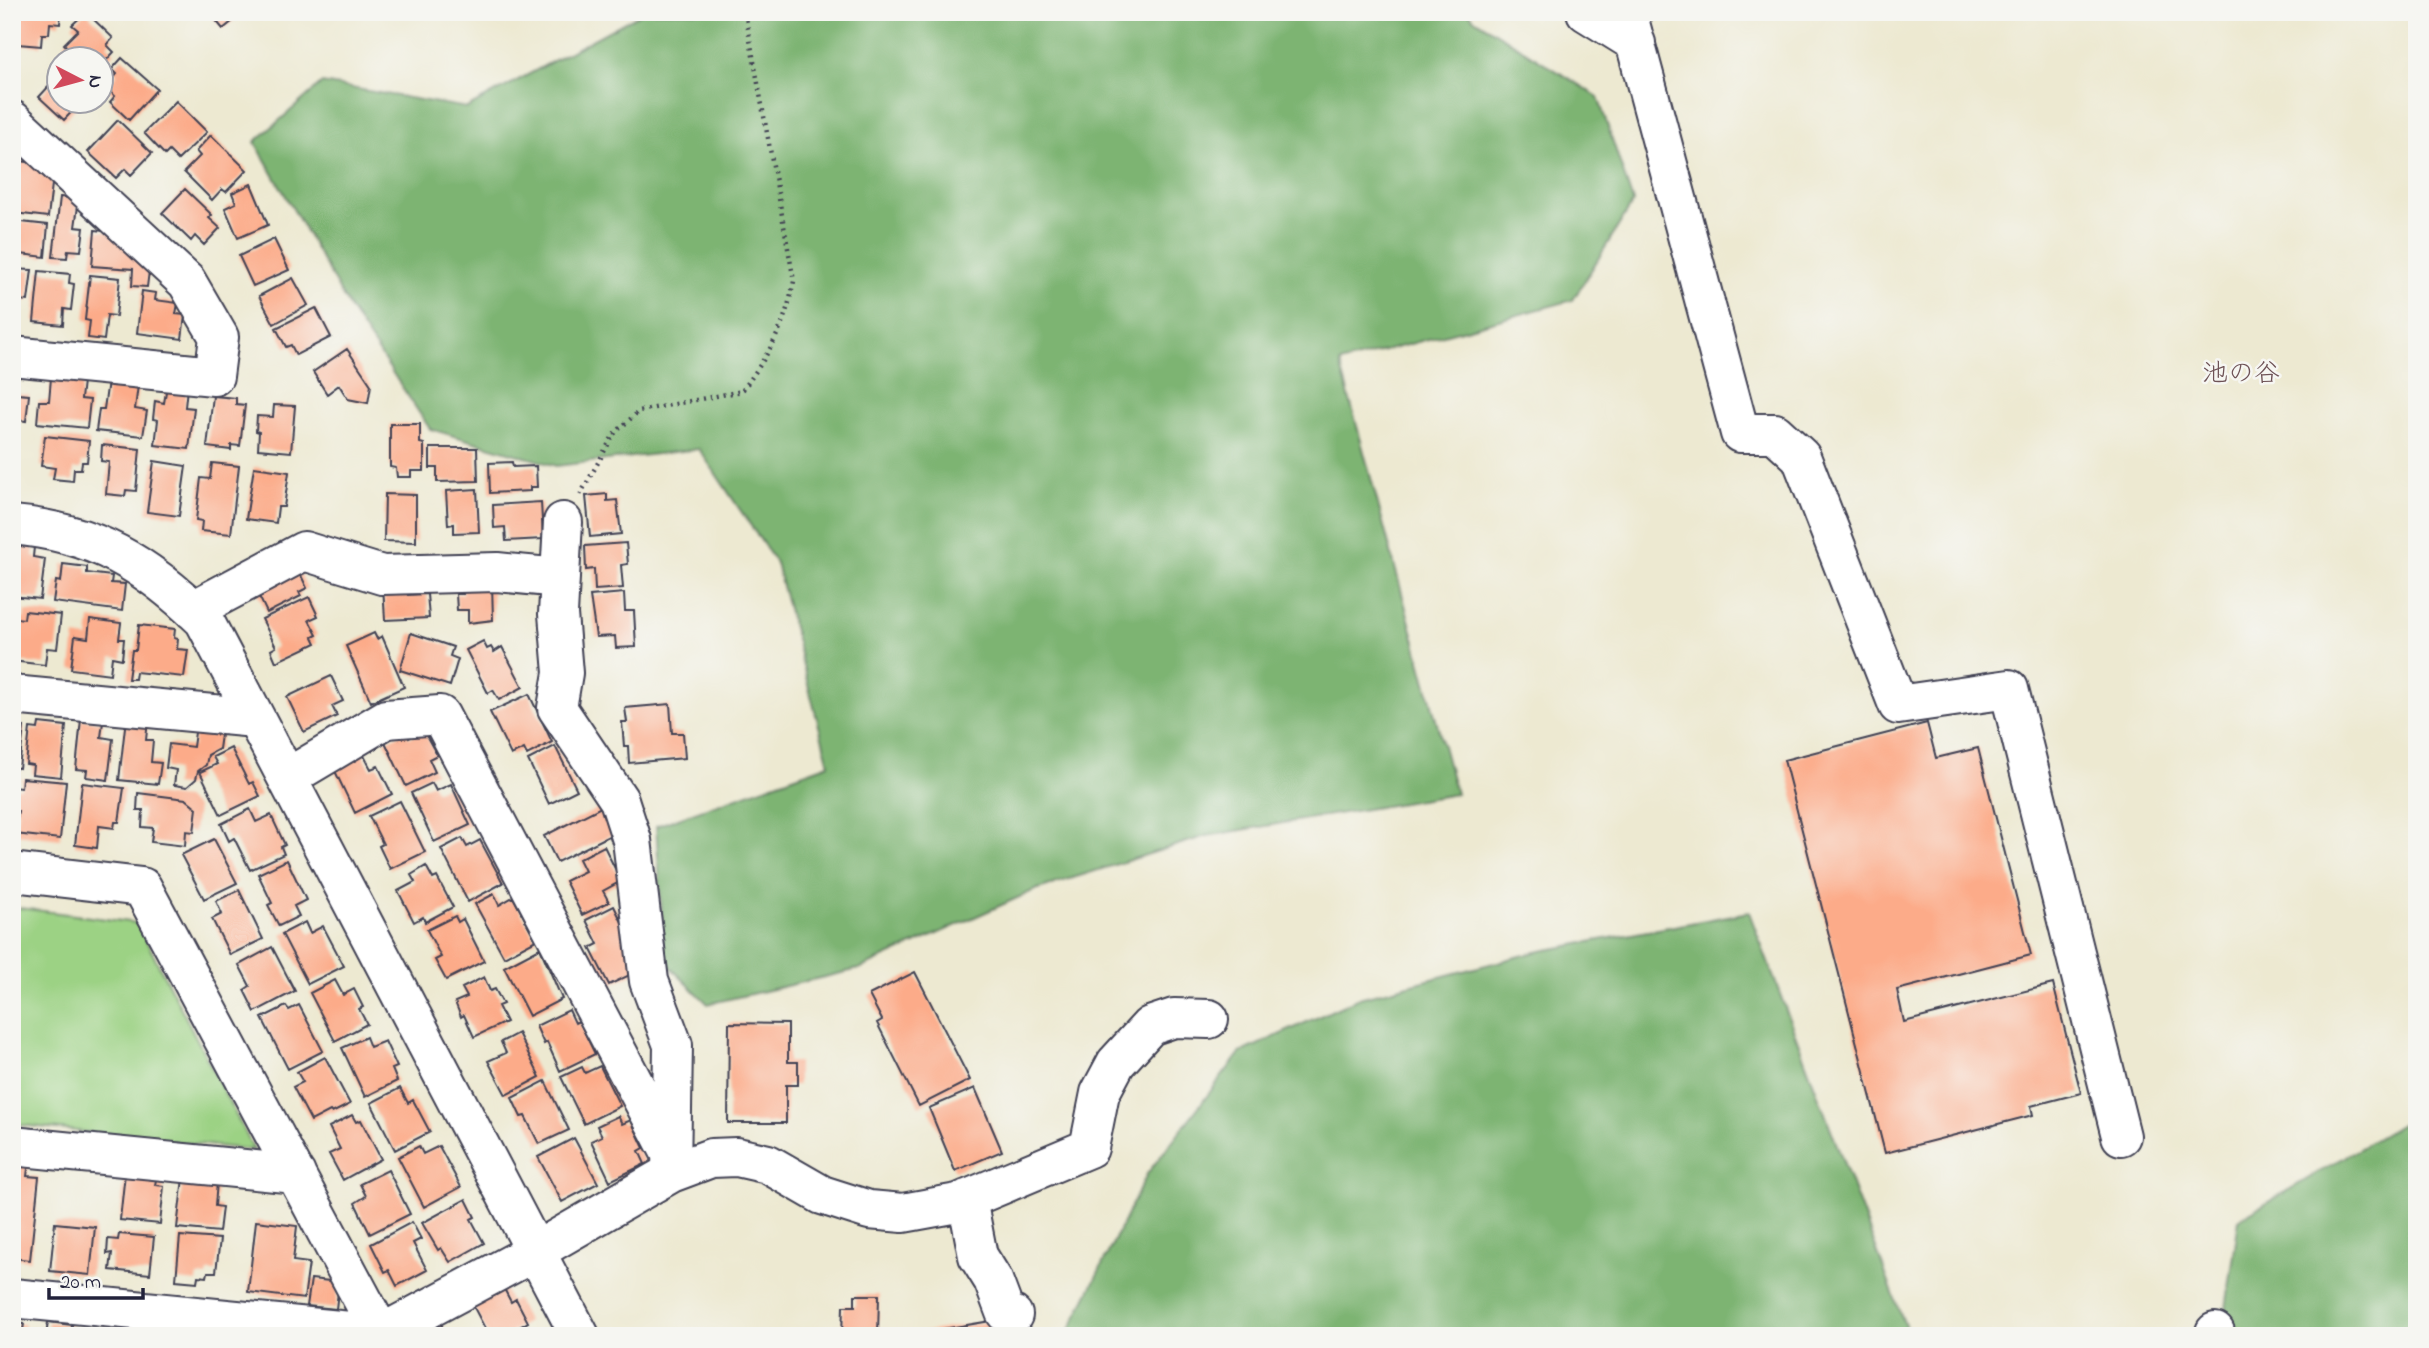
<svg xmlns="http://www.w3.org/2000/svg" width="2429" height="1348" font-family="'Indie Flower','Klee One',sans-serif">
<rect width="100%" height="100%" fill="#f6f6f2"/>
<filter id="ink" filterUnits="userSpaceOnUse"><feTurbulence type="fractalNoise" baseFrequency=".0143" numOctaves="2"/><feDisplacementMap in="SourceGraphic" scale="14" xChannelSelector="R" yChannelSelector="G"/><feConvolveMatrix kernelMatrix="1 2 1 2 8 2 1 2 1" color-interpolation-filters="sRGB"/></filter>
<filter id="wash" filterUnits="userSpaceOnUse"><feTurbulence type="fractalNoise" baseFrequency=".00686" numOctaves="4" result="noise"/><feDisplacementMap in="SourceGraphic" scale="28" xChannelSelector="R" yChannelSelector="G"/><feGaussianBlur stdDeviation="1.57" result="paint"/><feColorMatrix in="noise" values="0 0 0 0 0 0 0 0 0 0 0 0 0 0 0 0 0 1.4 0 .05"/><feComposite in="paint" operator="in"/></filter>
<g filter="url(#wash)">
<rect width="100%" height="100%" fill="#ede9d1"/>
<!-- green -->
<path fill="#9cd284" stroke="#5f7a60" stroke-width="2" d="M 12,907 L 137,923 L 254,1150 L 12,1124 Z"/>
<!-- forest -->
<path fill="#7db472" stroke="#506b56" stroke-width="2" d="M 643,12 L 1469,12 L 1473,18 L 1598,97 L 1633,202 L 1573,300 L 1340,363 L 1456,794 L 1206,836 L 1035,890 L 859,969 L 708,1004 L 665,962 L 656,826 L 829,764 L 776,563 L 699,449 L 556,466 L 430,429 L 350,309 L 255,142 L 322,83 L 467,108 Z
M 1749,912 L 1909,1336 L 1071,1336 L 1070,1330 L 1147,1174 L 1240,1053 L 1359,998 L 1536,952 Z
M 2417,1115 L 2417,1336 L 2222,1336 L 2239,1219 Z"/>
<g id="blocks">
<!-- building -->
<path fill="#fcab89" d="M 20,12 L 61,12 L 60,24 L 50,23 L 49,34 L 42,34 L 41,46 L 18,44 Z
M 86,12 L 113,38 L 107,45 L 114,52 L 102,65 L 102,60 L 79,60 L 64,44 L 78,30 L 72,25 Z
M 209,12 L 244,12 L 223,29 Z
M 122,58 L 157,89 L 129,120 L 110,102 L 115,96 L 106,87 L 117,74 L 112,69 Z
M 60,74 L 60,102 L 81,102 L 64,120 L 39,97 Z
M 176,101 L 207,132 L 178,160 L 169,151 L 165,155 L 144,133 Z
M 118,120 L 152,153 L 131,175 L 125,169 L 116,178 L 88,152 Z
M 211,135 L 247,170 L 226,192 L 222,189 L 212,200 L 184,172 L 200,156 L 196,151 Z
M 20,161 L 42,164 L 41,175 L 53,176 L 48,217 L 14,213 Z
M 251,184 L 268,225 L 238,238 L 225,208 L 236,203 L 232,193 Z
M 185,189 L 212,215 L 209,218 L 220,228 L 204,245 L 195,236 L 191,241 L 162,213 Z
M 60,197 L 79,199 L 75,227 L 84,228 L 81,251 L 68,250 L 67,258 L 53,257 Z
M 12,221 L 48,225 L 45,257 L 12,253 Z
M 95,230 L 121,233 L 150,263 L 147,287 L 132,286 L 133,269 L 92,266 Z
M 274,239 L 289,270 L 253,286 L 239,256 Z
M 12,269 L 32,270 L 28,301 L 19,300 L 16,326 L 12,326 Z
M 39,271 L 70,274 L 69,283 L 74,284 L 71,310 L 64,309 L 63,325 L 34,322 Z
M 90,275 L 120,278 L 116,316 L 107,315 L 104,340 L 88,338 L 90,321 L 85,320 Z
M 293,278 L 308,305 L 274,324 L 259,296 Z
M 142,291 L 156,293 L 155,300 L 178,303 L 176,314 L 185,315 L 182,339 L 137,333 Z
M 316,308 L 331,337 L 296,355 L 291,345 L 286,347 L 276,328 Z
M 347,349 L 371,385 L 368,403 L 348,399 L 339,385 L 327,394 L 313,372 Z
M 51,378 L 83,381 L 81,399 L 90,400 L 87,428 L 37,423 L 39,401 L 49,401 Z
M 108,381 L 138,385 L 135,409 L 147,411 L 143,436 L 96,431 L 99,409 L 104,409 Z
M 12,383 L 18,384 L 17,394 L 29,395 L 26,421 L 12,419 Z
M 167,386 L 187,388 L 185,407 L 194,408 L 189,449 L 155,445 L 158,420 L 153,419 L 155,401 L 164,403 Z
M 213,396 L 236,398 L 236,404 L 245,405 L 240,446 L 231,445 L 231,450 L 207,447 Z
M 274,405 L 295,406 L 291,452 L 258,449 L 259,432 L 256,431 L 257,416 L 273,417 Z
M 390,424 L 420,424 L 420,443 L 424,444 L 424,471 L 411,471 L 411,477 L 397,477 L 396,468 L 390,467 Z
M 45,436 L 89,441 L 87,462 L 82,462 L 81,469 L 74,469 L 73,481 L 53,479 L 55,468 L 41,466 Z
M 102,445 L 140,449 L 136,491 L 126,490 L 125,496 L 106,494 L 109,462 L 101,461 Z
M 430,448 L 477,448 L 478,481 L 437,482 L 437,468 L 430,468 Z
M 154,461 L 186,466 L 179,516 L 147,512 Z
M 512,462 L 513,467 L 536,466 L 537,487 L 530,487 L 530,491 L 490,493 L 489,463 Z
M 212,463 L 239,466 L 231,534 L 201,531 L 202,521 L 196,520 L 201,478 L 210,479 Z
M 254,467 L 289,472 L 284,507 L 278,507 L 276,523 L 246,519 Z
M 477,489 L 479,532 L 454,533 L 454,524 L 448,525 L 446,491 Z
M 385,494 L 416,495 L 416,542 L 384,541 Z
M 607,494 L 607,501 L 617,500 L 621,534 L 590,537 L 586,496 Z
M 541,502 L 543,539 L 506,541 L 505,527 L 494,528 L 493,505 Z
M 626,543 L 628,564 L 621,565 L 623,588 L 595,590 L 594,569 L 586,570 L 585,546 Z
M 12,545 L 34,547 L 33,557 L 45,559 L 40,599 L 12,596 Z
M 63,564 L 87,567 L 87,573 L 112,576 L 111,583 L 125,584 L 122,611 L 53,602 L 56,581 L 61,582 Z
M 297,567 L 307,588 L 299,592 L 301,596 L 267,613 L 255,588 Z
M 492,583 L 493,620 L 468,623 L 468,610 L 457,610 L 456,594 L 463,594 L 462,585 Z
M 408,584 L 408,595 L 427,594 L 429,618 L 385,620 L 383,585 Z
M 624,593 L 625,611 L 634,611 L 636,647 L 616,648 L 615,636 L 596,637 L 590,596 Z
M 309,597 L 318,616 L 309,620 L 317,635 L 313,637 L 316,643 L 276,662 L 271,650 L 276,647 L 262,619 Z
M 25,611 L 61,615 L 57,649 L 47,648 L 45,665 L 12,661 L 16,618 L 24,619 Z
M 90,619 L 121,623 L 119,639 L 124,639 L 122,659 L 112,657 L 110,674 L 71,669 L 75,636 L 88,638 Z
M 139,625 L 175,629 L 174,638 L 178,639 L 177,649 L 188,650 L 184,677 L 136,672 L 135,679 L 128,679 L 132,650 L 136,650 Z
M 374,633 L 377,639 L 382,636 L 404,687 L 371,702 L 346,646 Z
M 411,633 L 453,647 L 450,656 L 458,659 L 450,686 L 400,670 Z
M 483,641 L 487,649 L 491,647 L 494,652 L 502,647 L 523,687 L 499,700 L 493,690 L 488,693 L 466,650 Z
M 331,676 L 343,701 L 332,706 L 337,716 L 304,732 L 287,697 Z
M 529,694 L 552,742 L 527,755 L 524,749 L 511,755 L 490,712 Z
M 670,704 L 672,733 L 683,733 L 685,758 L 629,763 L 628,746 L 624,746 L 622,722 L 627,722 L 625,708 Z
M 126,718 L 148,720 L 146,740 L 153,740 L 151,762 L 161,763 L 158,784 L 119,780 Z
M 81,719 L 103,722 L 101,737 L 113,739 L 108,780 L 86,777 L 87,770 L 76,769 Z
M 39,723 L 66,726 L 61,777 L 32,774 L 33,765 L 26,764 L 30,728 L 38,729 Z
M 1927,723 L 1936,758 L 1978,748 L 2031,955 L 1897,990 L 1904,1022 L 2053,984 L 2081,1093 L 2031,1106 L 2033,1115 L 1885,1153 L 1784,760 Z
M 196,725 L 222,728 L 219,749 L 208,755 L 206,765 L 198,771 L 196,779 L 187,787 L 174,785 L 176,770 L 166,768 L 169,744 L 193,747 Z
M 12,726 L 24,727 L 19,768 L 12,767 Z
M 423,730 L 437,755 L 429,759 L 435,772 L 406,786 L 385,742 L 406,731 L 409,738 Z
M 555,746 L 577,790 L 549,804 L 528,760 Z
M 231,748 L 249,784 L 253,782 L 260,796 L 221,815 L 200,772 L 217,764 L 213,757 Z
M 361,750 L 371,769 L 378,766 L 392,794 L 355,813 L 335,771 L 352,762 L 348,756 Z
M 22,778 L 66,782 L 60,839 L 15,834 L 18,811 L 12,811 L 12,787 L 21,788 Z
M 82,783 L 124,788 L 119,822 L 115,822 L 114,828 L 99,826 L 97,848 L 75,845 Z
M 432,783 L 436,791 L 451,784 L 470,825 L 434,842 L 411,793 Z
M 138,793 L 186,799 L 197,808 L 194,832 L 186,831 L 185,846 L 151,842 L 153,828 L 142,827 L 143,810 L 137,810 Z
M 400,801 L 425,852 L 390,869 L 379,846 L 383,844 L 369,816 Z
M 601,807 L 615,833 L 557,862 L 544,836 Z
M 250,809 L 256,822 L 271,815 L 285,845 L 281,847 L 284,854 L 250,870 L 234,838 L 229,841 L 221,824 Z
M 462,838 L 467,847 L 480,840 L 503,883 L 468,902 L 441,849 Z
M 214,839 L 237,883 L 204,899 L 181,855 Z
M 604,846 L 621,881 L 603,891 L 609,902 L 582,915 L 565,881 L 585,871 L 579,859 Z
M 287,860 L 306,900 L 294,906 L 299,916 L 279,926 L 268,905 L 272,903 L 258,874 Z
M 426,866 L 433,879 L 437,877 L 453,907 L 425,922 L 423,917 L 414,922 L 398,891 L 415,882 L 411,875 Z
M 239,890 L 263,939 L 230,955 L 212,919 L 222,914 L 216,901 Z
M 494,894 L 499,905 L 513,897 L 536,940 L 504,957 L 475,904 Z
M 614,906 L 636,951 L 638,971 L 609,985 L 590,948 L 598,944 L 586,920 Z
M 455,916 L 458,922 L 463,919 L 484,961 L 446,980 L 435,960 L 441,957 L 427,930 Z
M 305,922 L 310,933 L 323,926 L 344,966 L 308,984 L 282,934 Z
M 272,947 L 295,991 L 255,1012 L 244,990 L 250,986 L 239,965 Z
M 540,948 L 562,999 L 529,1016 L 504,967 Z
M 915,972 L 970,1080 L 919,1106 L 877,1023 L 882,1020 L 869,995 Z
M 484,977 L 490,991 L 495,989 L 503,1004 L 498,1006 L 506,1022 L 474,1037 L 464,1015 L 461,1017 L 455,1002 L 467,997 L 462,988 Z
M 335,980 L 343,995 L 354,989 L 363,1007 L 359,1009 L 367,1024 L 335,1041 L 310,993 Z
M 299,1005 L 323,1051 L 288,1069 L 262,1018 L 286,1006 L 289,1010 Z
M 569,1010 L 575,1023 L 579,1021 L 595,1054 L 560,1071 L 547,1042 L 544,1044 L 536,1026 Z
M 729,1023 L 788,1024 L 788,1062 L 798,1062 L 798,1085 L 786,1085 L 786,1123 L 728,1123 Z
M 518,1033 L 540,1077 L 506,1095 L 488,1061 L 506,1053 L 501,1042 Z
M 366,1037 L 370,1047 L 385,1041 L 397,1067 L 392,1069 L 397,1081 L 365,1097 L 342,1048 Z
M 325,1057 L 350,1104 L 332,1113 L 330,1111 L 311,1121 L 293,1087 L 303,1082 L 297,1072 Z
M 600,1066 L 620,1106 L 584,1124 L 561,1077 L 582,1067 L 585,1073 Z
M 545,1081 L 569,1130 L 539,1144 L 525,1116 L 521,1117 L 512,1098 Z
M 400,1088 L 408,1103 L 413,1100 L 430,1132 L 395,1150 L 371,1103 Z
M 975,1088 L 1002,1151 L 955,1171 L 929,1108 Z
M 352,1115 L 356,1122 L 361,1120 L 381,1159 L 343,1180 L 329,1154 L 340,1149 L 329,1127 Z
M 618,1116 L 622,1124 L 631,1120 L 644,1148 L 639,1151 L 645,1164 L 610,1181 L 591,1141 L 602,1136 L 597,1126 Z
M 574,1138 L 598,1183 L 562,1202 L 538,1157 Z
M 419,1146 L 423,1154 L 439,1146 L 461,1187 L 424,1207 L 398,1157 Z
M 12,1160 L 29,1161 L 27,1176 L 39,1177 L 30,1260 L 12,1258 Z
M 388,1170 L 410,1214 L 370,1234 L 355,1203 L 366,1196 L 360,1184 Z
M 125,1173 L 156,1180 L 155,1185 L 164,1186 L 160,1224 L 120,1220 Z
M 183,1178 L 217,1182 L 215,1206 L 222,1207 L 219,1232 L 177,1228 Z
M 466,1199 L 475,1217 L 471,1219 L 484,1243 L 450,1262 L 441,1248 L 438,1250 L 422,1223 Z
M 256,1221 L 297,1226 L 293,1261 L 309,1263 L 304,1299 L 248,1292 Z
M 412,1222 L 421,1239 L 413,1243 L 427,1270 L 397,1286 L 389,1270 L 385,1272 L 371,1244 Z
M 55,1223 L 95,1227 L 90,1275 L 50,1271 Z
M 119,1234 L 154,1237 L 150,1274 L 110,1270 L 112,1253 L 107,1254 L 108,1239 L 118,1240 Z
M 180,1236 L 220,1239 L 216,1272 L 208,1272 L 207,1277 L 198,1276 L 197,1282 L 176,1280 Z
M 311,1279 L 339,1282 L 336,1309 L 307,1306 Z
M 501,1283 L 511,1302 L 516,1299 L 528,1322 L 511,1332 L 513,1336 L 489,1336 L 470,1300 Z
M 855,1295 L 879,1295 L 878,1336 L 842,1336 L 843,1306 L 855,1306 Z
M 997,1320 L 1000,1336 L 914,1336 L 913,1334 Z
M 48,1322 L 72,1325 L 71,1333 L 83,1334 L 83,1336 L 46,1336 Z
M 440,1322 L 447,1336 L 418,1336 Z
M 12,1323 L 24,1324 L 22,1336 L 12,1336 Z"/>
</g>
</g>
<g filter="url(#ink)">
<use href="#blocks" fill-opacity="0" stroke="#404052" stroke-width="2"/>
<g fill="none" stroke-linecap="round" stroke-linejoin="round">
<!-- minor casing -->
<g stroke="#404052" stroke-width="42">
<path id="minor" d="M 1586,12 L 1636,43
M 1627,12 L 1740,433 L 1775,433 L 1801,457 L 1898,705 L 2009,689 L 2121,1136
M 12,120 L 187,282 L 219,337 L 214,376 L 12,356
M 563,522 L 558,614 L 563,673 L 557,708 L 619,800 L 632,840 L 649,981 L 673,1045 L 671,1173
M 12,525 C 95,532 146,564 204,620 L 580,1336
M 193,610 L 304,551 L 382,575 L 497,572 L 560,578
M 12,695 L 255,718
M 287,778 L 386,719 L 440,715 L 670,1152
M 12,872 L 142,887 L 382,1336
M 12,1146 L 296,1174
M 967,1199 L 978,1256 L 993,1280 L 1005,1312 L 1013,1315
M 12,1298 L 381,1334 L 536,1251 L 671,1173 L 711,1158 L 737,1157 L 768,1164 L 822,1195 L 869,1210 L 903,1213 L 958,1203 L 1089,1148 L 1100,1093 L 1116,1063 L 1150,1026 L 1174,1018 L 1209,1019
M 2214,1336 L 2215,1332"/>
</g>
<!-- path -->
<path stroke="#404052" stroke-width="4.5" stroke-dasharray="2 5" stroke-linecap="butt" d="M 580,495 L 614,434 L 639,411 L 742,391 C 769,354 785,327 794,281 L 745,12"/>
<!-- minor -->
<use href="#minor" stroke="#fff" stroke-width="38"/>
</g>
</g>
<g text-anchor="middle" stroke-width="5" stroke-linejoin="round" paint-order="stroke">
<!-- neighbourhood labels -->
<g font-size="26" fill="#6e5256" stroke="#f6f6f2">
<text x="2241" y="381">池の谷</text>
</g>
</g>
<!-- margin -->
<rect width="2429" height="1348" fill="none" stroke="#f6f6f2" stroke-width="42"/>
<!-- north arrow -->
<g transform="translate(80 80) rotate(96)"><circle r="33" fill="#f6f6f2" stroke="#a1a1a9" stroke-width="2"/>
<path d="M0-5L12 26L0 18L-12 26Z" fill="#d1495b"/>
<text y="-10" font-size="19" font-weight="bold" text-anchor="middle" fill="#22223b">N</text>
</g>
<!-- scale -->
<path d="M49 1288v10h94v-10" fill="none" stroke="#22223b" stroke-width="3.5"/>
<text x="60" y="1288" font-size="21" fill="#22223b" stroke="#f6f6f2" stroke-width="5" paint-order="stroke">20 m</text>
</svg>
